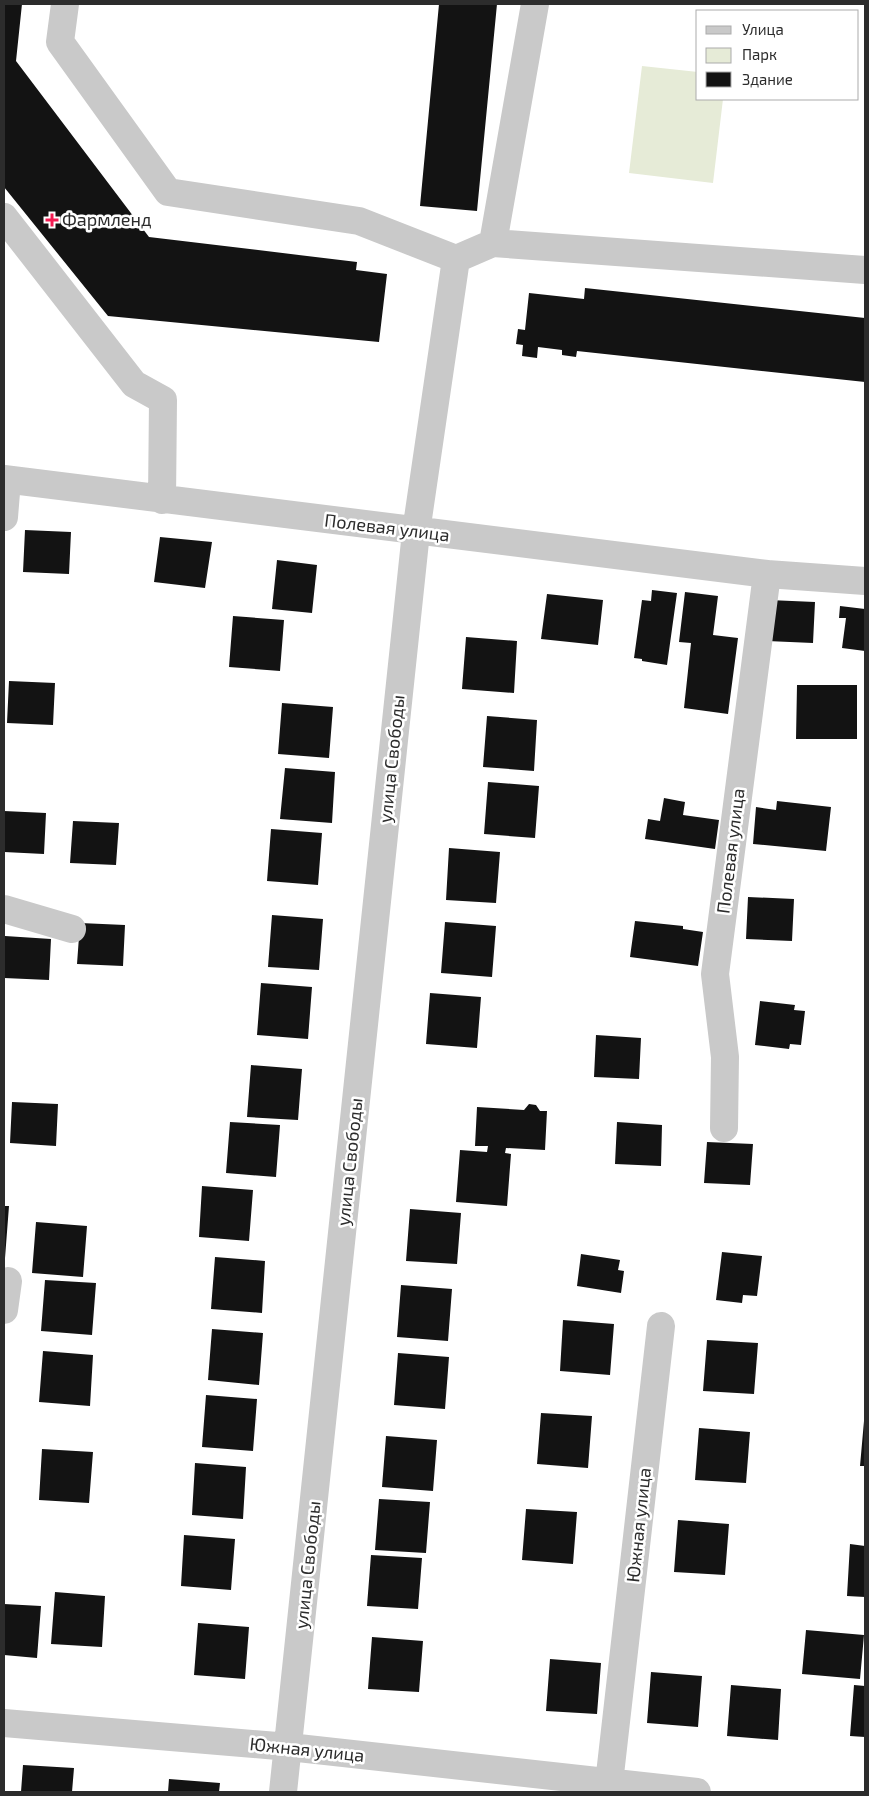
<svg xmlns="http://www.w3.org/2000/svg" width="869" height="1796" font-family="'Exo 2',sans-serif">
<rect width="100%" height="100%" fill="#fff"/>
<!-- green -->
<path fill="#e6ebd7" d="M 642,66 L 698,72 L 698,99 L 723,99 L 713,183 L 629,173 Z"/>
<!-- building -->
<path fill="#131313" d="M 4,4 L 22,4 L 16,61 L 149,237 L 357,262 L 356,270 L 387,274 L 379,342 L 108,316 L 4,187 Z
M 439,4 L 497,4 L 477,211 L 420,206 Z
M 585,288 L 865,318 L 865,382 L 577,351 L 576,357 L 562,355 L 562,350 L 538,347 L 537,358 L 522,356 L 523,345 L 516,344 L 518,329 L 525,330 L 529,293 L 584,299 Z
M 25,530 L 71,532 L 69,574 L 23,572 Z
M 160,537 L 212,542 L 205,588 L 154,582 Z
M 277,560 L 317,565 L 312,613 L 272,609 Z
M 652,590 L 677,593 L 667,665 L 642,661 L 642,659 L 634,658 L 642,600 L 651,601 Z
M 685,592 L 718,596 L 713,635 L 738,638 L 728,714 L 684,708 L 691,643 L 679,642 Z
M 547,594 L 603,600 L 598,645 L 541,639 Z
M 769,600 L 815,602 L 813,643 L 767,641 Z
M 840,606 L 865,609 L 865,651 L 842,648 L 846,618 L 839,618 Z
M 233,616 L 284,620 L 280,671 L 229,667 Z
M 466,637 L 517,641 L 514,693 L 462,689 Z
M 9,681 L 55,683 L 53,725 L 7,723 Z
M 797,685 L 857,685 L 857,739 L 796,739 Z
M 282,703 L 333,707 L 329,758 L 278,754 Z
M 487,716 L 537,720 L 534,771 L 483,767 Z
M 285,768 L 335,772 L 332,823 L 280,819 Z
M 488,782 L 539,786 L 535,838 L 484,834 Z
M 664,798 L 685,802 L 683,815 L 719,820 L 715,849 L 645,839 L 648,819 L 660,821 Z
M 777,801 L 831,807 L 826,851 L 753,844 L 756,807 L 776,810 Z
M 4,811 L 46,813 L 44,854 L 4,852 Z
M 73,821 L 119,823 L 116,865 L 70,863 Z
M 271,829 L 322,833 L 318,885 L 267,881 Z
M 449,848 L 500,852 L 496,903 L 446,900 Z
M 748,897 L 794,899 L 792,941 L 746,939 Z
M 272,915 L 323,919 L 319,970 L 268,967 Z
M 635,921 L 683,926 L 683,929 L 703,932 L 698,966 L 630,957 Z
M 445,922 L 496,926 L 492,977 L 441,973 Z
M 80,923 L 125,925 L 123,966 L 77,964 Z
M 5,936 L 51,939 L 49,980 L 4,978 Z
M 261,983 L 312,987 L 308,1039 L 257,1035 Z
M 430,993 L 481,997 L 477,1048 L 426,1044 Z
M 760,1001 L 795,1005 L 794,1010 L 805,1011 L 801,1045 L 790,1044 L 789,1049 L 755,1045 Z
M 596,1035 L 641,1038 L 639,1079 L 594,1077 Z
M 251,1065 L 302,1069 L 298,1120 L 247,1117 Z
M 12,1102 L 58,1104 L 56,1146 L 10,1143 Z
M 529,1104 L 536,1105 L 540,1111 L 547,1111 L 545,1150 L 506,1148 L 505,1153 L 511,1154 L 507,1206 L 456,1202 L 460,1150 L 487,1152 L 488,1146 L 475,1146 L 477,1107 L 524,1110 Z
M 230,1122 L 280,1125 L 276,1177 L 226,1173 Z
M 617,1122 L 662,1125 L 661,1166 L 615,1164 Z
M 707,1142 L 753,1144 L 750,1185 L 704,1183 Z
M 202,1186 L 253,1190 L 249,1241 L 199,1237 Z
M 4,1206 L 9,1206 L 5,1258 L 4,1258 Z
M 410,1209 L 461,1213 L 457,1264 L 406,1261 Z
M 36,1222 L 87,1226 L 83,1277 L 32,1273 Z
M 722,1252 L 762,1256 L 757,1296 L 743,1295 L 742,1303 L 716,1300 Z
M 581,1254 L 620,1260 L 618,1270 L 624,1271 L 621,1293 L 577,1286 Z
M 215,1257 L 265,1261 L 262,1313 L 211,1309 Z
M 45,1280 L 96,1283 L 92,1335 L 41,1331 Z
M 401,1285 L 452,1289 L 448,1341 L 397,1337 Z
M 563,1320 L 614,1324 L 610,1375 L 560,1371 Z
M 212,1329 L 263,1333 L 259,1385 L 208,1380 Z
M 707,1340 L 758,1343 L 754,1394 L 703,1391 Z
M 43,1351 L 93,1355 L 90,1406 L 39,1402 Z
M 398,1353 L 449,1357 L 445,1409 L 394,1405 Z
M 206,1395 L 257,1399 L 253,1451 L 202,1447 Z
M 541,1413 L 592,1416 L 588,1468 L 537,1464 Z
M 864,1421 L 865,1421 L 865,1466 L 860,1466 Z
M 699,1428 L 750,1432 L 746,1483 L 695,1480 Z
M 386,1436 L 437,1440 L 433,1491 L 382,1487 Z
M 42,1449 L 93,1452 L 89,1503 L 39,1500 Z
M 195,1463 L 246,1467 L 243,1519 L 192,1515 Z
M 379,1499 L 430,1502 L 426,1553 L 375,1550 Z
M 526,1509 L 577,1512 L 573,1564 L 522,1560 Z
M 678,1520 L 729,1524 L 725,1575 L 674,1572 Z
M 184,1535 L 235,1539 L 231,1590 L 181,1586 Z
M 850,1544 L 865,1546 L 865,1597 L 847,1596 Z
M 371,1555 L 422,1558 L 418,1609 L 367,1606 Z
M 55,1592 L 105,1596 L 102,1647 L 51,1644 Z
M 4,1604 L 41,1606 L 37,1658 L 4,1655 Z
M 198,1623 L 249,1627 L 245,1679 L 194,1675 Z
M 806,1630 L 864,1635 L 860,1679 L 802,1674 Z
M 372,1637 L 423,1641 L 419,1692 L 368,1689 Z
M 550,1659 L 601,1663 L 597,1714 L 546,1711 Z
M 651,1672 L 702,1676 L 698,1727 L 647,1723 Z
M 731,1685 L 781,1689 L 778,1740 L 727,1736 Z
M 854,1685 L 865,1686 L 865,1737 L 850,1736 Z
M 23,1765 L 74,1768 L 72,1792 L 21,1792 Z
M 169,1779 L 220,1783 L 219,1792 L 168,1792 Z"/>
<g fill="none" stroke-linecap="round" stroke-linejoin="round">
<!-- minor -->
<path stroke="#c9c9c9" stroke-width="28" d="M 65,4 L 60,42 L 168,192 L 359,221 L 456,259 L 416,532 L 283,1792
M 4,217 L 134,384 L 163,400 L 162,500
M 493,243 L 865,270
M 456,259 L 493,243 L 535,4
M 4,479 L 767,574 L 865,581
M 4,517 L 7,480
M 4,909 L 72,929
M 724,1128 L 725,1057 L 715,974 L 767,574
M 4,1310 L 8,1281
M 4,1723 L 289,1747 L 697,1792
M 608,1792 L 661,1326"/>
</g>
<!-- markers -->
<path fill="#f41c53" stroke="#fff" stroke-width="2" d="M49.5 212.5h5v5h5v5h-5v5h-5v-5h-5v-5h5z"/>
<g text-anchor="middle" stroke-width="5" stroke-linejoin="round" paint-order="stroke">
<!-- poi labels -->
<g font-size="18" fill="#2c2c2c" stroke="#fff" text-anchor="start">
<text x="62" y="226">Фармленд</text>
</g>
<!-- street labels -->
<g font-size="18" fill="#2c2c2c" stroke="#fff">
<text transform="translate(387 528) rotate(7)" y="6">Полевая улица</text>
<text transform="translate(392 759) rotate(-84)" y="6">улица Свободы</text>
<text transform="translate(731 851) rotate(-83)" y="6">Полевая улица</text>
<text transform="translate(350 1162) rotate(-84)" y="6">улица Свободы</text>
<text transform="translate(639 1525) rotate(-84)" y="6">Южная улица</text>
<text transform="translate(308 1565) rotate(-84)" y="6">улица Свободы</text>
<text transform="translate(307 1750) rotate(6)" y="6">Южная улица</text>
</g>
</g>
<!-- border -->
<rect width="869" height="1796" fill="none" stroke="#2c2c2c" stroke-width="10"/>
<!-- legend -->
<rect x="696" y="10" width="162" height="90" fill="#ffffff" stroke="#ababab"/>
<rect x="706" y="26" width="25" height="8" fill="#c9c9c9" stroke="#ababab"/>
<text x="742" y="35" font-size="15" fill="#2c2c2c">Улица</text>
<rect x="706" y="48" width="25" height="15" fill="#e6ebd7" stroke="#ababab"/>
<text x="742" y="60" font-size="15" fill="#2c2c2c">Парк</text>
<rect x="706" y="72" width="25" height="15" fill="#131313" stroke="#ababab"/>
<text x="742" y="85" font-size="15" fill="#2c2c2c">Здание</text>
</svg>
